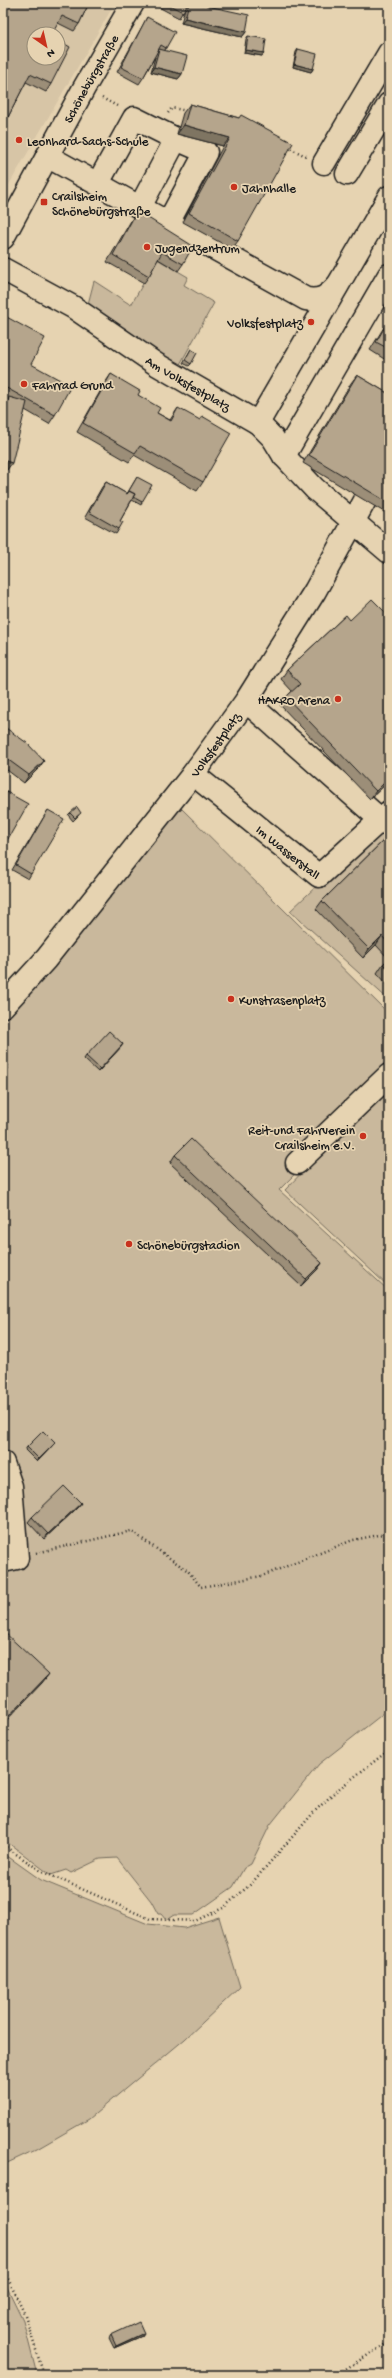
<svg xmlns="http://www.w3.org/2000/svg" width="392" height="2378" font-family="'Gochi Hand',sans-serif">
<rect width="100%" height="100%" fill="#e6d3b1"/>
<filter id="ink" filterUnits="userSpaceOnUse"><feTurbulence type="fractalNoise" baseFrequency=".025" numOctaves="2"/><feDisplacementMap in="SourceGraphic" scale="8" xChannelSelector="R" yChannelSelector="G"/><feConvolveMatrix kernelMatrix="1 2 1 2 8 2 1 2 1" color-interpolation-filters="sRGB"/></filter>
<g filter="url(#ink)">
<!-- built -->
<path fill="#d7c5a6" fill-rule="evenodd" d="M 3,3 L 115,3 L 3,195 ZM 34,34 L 58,34 L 58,58 L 34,58 Z"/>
<!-- green -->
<path fill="#c9b89c" stroke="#726a5c" d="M 157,259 L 188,277 L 184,285 L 214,303 L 179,366 L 88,304 L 94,281 L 131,305 Z
M 178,805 L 389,1014 L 389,1079 L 279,1190 L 389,1291 L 389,1709 L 319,1764 L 270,1825 L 251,1864 L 244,1868 L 233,1887 L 193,1915 L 174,1915 L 166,1920 L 161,1914 L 158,1914 L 151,1901 L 117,1858 L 100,1859 L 71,1873 L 66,1870 L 51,1875 L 3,1839 L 3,1007 Z
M 389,818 L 389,1000 L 290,911 Z
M 389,1082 L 389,1287 L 285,1190 Z
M 3,1853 L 41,1880 L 148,1924 L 184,1928 L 219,1917 L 240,1987 L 185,2039 L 89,2119 L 37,2149 L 3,2165 Z
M 3,2279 L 23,2320 L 37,2375 L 3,2375 Z"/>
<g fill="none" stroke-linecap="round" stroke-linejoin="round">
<!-- minor casing -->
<g stroke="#1c1c1c" stroke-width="25">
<g id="minor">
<path d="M 47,156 L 306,299 C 321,301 327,297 337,286"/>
<path d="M 324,163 L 389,53"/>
<path d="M 347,174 L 389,104"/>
<path d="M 98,183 L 134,118 L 176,139"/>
<path d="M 140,207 L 176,139 L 206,152 L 168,223"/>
<path id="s1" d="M 3,269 L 73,307 L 156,364 L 258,423 L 273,438 L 284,456 L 315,489 L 389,552"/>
<path d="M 258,423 L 389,197"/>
<path d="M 284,456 L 389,275"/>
<path d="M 246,701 L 381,820"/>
<path id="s2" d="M 193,774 L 319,876 L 389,812"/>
<path id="s3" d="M 3,1006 L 46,959 L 193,774 L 246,701 L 315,591 L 389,457"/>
<path d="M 297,1163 L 389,1075"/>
<path d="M 3,1463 L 11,1486 L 17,1558 L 3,1561"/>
</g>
</g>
<!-- major casing -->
<g stroke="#1c1c1c" stroke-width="25">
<g id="major">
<path id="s4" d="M 3,238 L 84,88 L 133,3"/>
</g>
</g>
<!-- path -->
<path stroke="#1c1c1c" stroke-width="2.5" stroke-dasharray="1 3" stroke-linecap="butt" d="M 102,98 L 119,107
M 168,113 L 172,108 L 187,111
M 287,147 L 306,156
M 36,1553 L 131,1531 L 188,1571 L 201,1587 L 262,1576 L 353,1540 L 389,1533
M 3,1845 L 41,1871 L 150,1919 L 195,1921 L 223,1908 L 251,1884 L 315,1811 L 336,1791 L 389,1750
M 3,2268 L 25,2315 L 42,2369 L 41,2375
M 336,2375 L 389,2342
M 378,2375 L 389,2369"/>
<!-- minor -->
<use href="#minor" stroke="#e6d3b1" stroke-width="22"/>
<!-- major -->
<use href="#major" stroke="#e6d3b1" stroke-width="22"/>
</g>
<!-- wall -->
<path fill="#9c8e78" stroke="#1c1c1c" d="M 3,3 L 89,3 L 79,24 L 74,31 L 58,23 L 34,34 L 51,84 L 46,92 L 26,82 L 3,127 Z
M 154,3 L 194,3 L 246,32 L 242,37 L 181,23 L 185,8 L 179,18 L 153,4 Z
M 147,17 L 166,48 L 165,50 L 182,74 L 178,79 L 151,72 L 155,57 L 143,78 L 139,84 L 117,72 L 144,23 Z
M 248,36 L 262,56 L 244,53 L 246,39 Z
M 298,49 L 313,69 L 311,72 L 293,67 L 296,52 Z
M 190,104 L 239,118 L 238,241 L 232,249 L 183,222 L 223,146 L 177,134 L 183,113 Z
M 137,211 L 183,264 L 178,271 L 158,259 L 149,276 L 144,283 L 107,262 L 132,219 Z
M 3,315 L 31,364 L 55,415 L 49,424 L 25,410 L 7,470 L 3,469 L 3,407 L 4,405 L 7,400 L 3,398 Z
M 389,319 L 389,362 L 370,350 Z
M 191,349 L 191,364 L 189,366 L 183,363 Z
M 111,374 L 138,395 L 157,413 L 170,420 L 178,408 L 203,482 L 197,491 L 134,455 L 129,462 L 77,432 L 105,383 Z
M 357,375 L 389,394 L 389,515 L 303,463 L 351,383 Z
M 137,477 L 142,502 L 141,505 L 132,500 L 120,521 L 119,529 L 116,534 L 85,517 L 102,487 L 106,482 L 127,494 Z
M 346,615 L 389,781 L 370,799 L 280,705 L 286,697 L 292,691 L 281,679 L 287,670 Z
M 3,726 L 39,768 L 24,783 L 3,767 Z
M 48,810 L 31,874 L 28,879 L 12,870 Z
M 70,813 L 79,815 L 73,821 L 68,815 Z
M 389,835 L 389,986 L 377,973 L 383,964 L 389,959 L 376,945 L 363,958 L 316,909 L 322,901 Z
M 121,1047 L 98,1072 L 84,1059 L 86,1056 Z
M 175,1155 L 322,1263 L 317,1270 L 301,1286 L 170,1163 Z
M 53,1445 L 37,1462 L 25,1450 L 27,1447 Z
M 81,1503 L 77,1508 L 44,1539 L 28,1522 L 32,1517 Z
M 111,2335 L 142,2336 L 114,2348 L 109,2338 Z"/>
<!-- shaded-wall -->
<path fill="#7f7462" stroke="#1c1c1c" d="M 185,18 L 246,32 L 242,37 L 181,23 Z
M 246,50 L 264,53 L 262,56 L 244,53 Z
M 294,64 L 313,69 L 311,72 L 293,67 Z
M 154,67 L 182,74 L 178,79 L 151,72 Z
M 184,125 L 230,138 L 223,146 L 177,134 Z
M 3,460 L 12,463 L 7,470 L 3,469 Z
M 44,761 L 39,768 L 24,783 L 29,775 Z
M 389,778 L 389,781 L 370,799 L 376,791 Z
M 382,936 L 376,945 L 363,958 L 369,949 Z
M 123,1044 L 121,1047 L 98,1072 L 100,1069 Z
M 322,1263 L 317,1270 L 301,1286 L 306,1279 Z
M 55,1443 L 53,1445 L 37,1462 L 39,1459 Z
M 81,1503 L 77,1508 L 44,1539 L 48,1534 Z
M 49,1674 L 42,1683 L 3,1724 L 3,1722 Z
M 144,2333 L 142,2336 L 114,2348 L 116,2346 Z"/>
<!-- building -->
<path fill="#b5a58c" stroke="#1c1c1c" d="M 3,3 L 89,3 L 79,24 L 62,16 L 52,34 L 34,34 L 34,58 L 58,58 L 58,40 L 70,47 L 51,84 L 30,74 L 3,127 L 3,37 L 4,36 L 3,34 L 3,19 L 4,17 L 3,13 Z
M 165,3 L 188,3 L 183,12 Z
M 189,3 L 194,3 L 249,15 L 246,32 L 185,18 Z
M 147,17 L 175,32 L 166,48 L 161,45 L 143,78 L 121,67 Z
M 248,36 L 266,39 L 264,53 L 246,50 Z
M 159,49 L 187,56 L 182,74 L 154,67 Z
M 298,49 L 317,54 L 313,69 L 294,64 Z
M 190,104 L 239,118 L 241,115 L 293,143 L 238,241 L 189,213 L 230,138 L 184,125 Z
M 137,211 L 193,246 L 183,264 L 162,252 L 149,276 L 113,255 Z
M 3,315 L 45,338 L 31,364 L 71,386 L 55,415 L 3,386 Z
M 389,320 L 389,349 L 376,342 Z
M 191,349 L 197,353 L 191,364 L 185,360 Z
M 111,374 L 140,391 L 138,395 L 160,408 L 157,413 L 171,421 L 178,408 L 200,420 L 202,416 L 231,433 L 203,482 L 140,446 L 135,453 L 83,423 Z
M 357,375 L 389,394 L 389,503 L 309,455 Z
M 9,397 L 27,402 L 12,463 L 3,460 L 3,411 L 5,412 Z
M 137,477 L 152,485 L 142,502 L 133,497 L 135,494 L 129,491 L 127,494 Z
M 106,482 L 127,494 L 129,491 L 135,494 L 120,521 L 123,522 L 119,529 L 89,512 Z
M 372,599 L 389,616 L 389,778 L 376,791 L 286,697 L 300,684 L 287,670 L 346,615 L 350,620 Z
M 3,726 L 27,743 L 44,761 L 29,775 L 3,756 Z
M 3,790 L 28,804 L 5,844 L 3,843 Z
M 77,807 L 81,813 L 75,818 L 70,813 Z
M 48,810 L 64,819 L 31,874 L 16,865 Z
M 389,835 L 389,944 L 382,936 L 369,949 L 322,901 Z
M 389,959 L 389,970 L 383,964 Z
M 109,1031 L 123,1044 L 100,1069 L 86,1056 Z
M 3,1061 L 9,1067 L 3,1072 Z
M 191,1139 L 322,1263 L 306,1279 L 175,1155 Z
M 43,1431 L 55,1443 L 39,1459 L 27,1447 Z
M 64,1486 L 81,1503 L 48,1534 L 32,1517 Z
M 3,1631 L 49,1674 L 3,1722 Z
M 139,2322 L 144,2333 L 116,2346 L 111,2335 Z"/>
</g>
<!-- markers -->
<g fill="#c8321e" stroke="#e6d3b1" stroke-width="1.5">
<circle cx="19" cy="140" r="4"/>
<circle cx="234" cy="187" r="4"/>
<rect x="40" y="198" width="8" height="8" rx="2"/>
<circle cx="147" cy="247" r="4"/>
<circle cx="311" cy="322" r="4"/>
<circle cx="24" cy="384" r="4"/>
<circle cx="338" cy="699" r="4"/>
<circle cx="231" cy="999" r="4"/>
<circle cx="363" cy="1136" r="4"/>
<circle cx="129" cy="1244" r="4"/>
</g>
<g text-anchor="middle" stroke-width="3.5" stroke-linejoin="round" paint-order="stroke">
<!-- street labels -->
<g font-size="13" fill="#1c1c1c" stroke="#e6d3b1">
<text dy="5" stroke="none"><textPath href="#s4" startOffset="182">Schönebürgstraße</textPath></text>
<text dy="5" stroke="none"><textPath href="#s1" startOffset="218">Am Volksfestplatz</textPath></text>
<text dy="5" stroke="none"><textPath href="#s3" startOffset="337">Volksfestplatz</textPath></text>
<text dy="5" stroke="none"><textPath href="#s2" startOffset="123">Im Wasserstall</textPath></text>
</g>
<!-- poi labels -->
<g font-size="13" fill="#1c1c1c" stroke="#e6d3b1" text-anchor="start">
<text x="27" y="145">Leonhard-Sachs-Schule</text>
<text x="242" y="192">Jahnhalle</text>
<text x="52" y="200">Crailsheim<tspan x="52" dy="15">Schönebürgstraße</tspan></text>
<text x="155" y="252">Jugendzentrum</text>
<text x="303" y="327" text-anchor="end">Volksfestplatz</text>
<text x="32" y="389">Fahrrad Grund</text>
<text x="330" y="704" text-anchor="end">HAKRO Arena</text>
<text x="239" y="1004">Kunstrasenplatz</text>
<text x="355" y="1134" text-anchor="end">Reit-und Fahrverein<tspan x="355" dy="15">Crailsheim e.V.</tspan></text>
<text x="137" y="1249">Schönebürgstadion</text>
</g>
</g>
<!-- margin -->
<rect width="392" height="2378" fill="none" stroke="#e6d3b1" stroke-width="16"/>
<rect x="8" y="8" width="376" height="2362" fill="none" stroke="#1c1c1c" stroke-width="1.5" filter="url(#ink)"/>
<!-- north arrow -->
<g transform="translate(46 46) rotate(146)"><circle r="19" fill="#e6d3b1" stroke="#958a75"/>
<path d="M0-3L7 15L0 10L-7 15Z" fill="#c8321e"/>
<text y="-6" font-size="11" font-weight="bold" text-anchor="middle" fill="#1c1c1c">N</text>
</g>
</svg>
